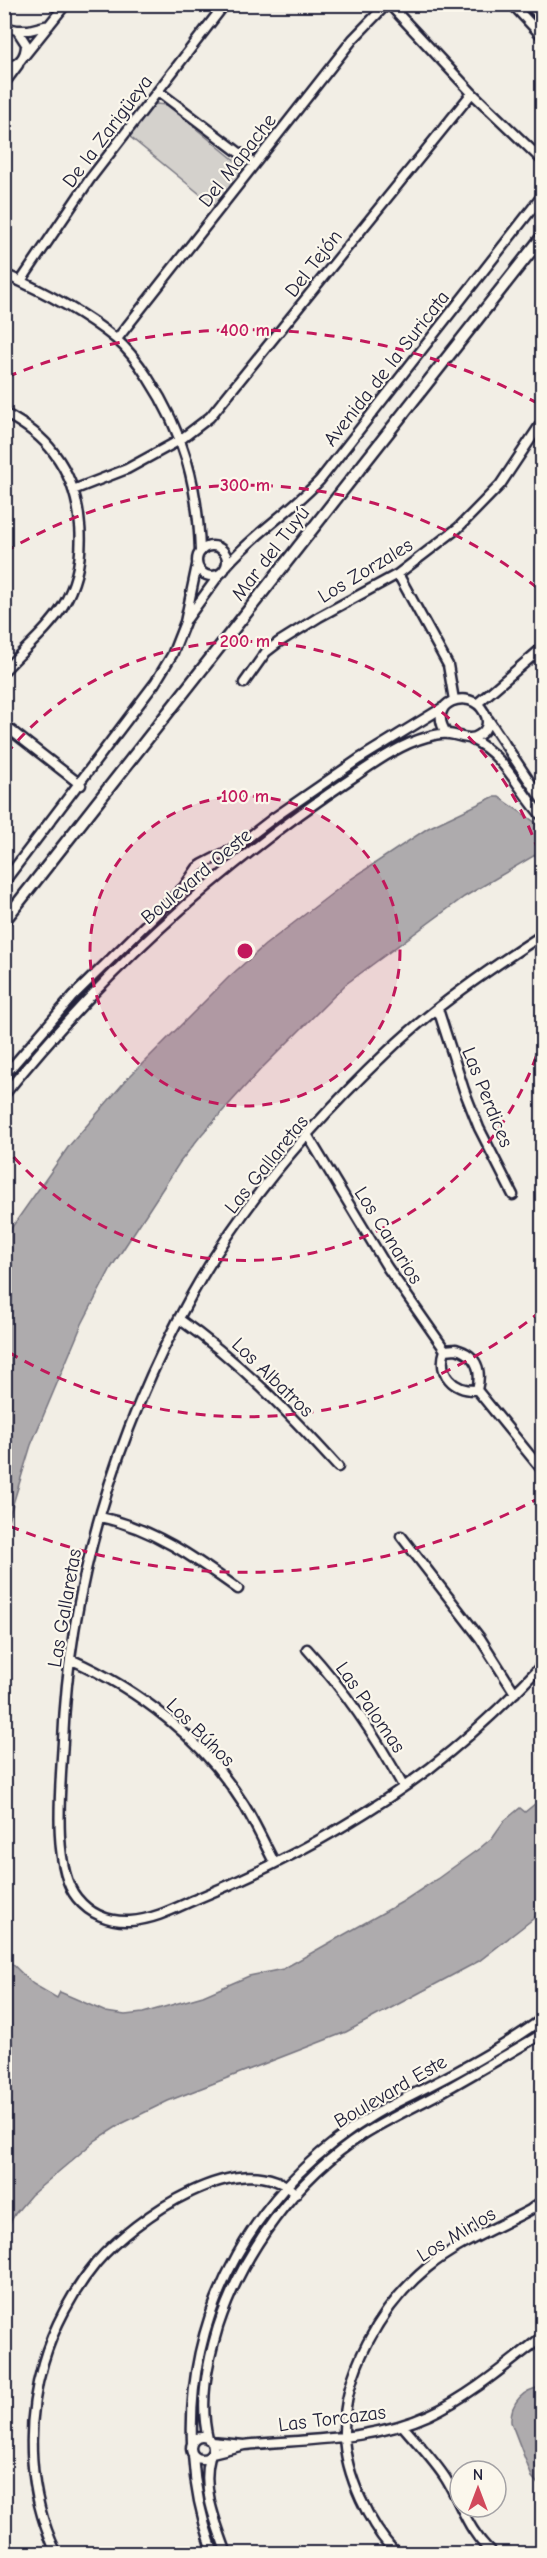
<svg xmlns="http://www.w3.org/2000/svg" width="547" height="2558" font-family="'Comic Neue',sans-serif">
<rect width="100%" height="100%" fill="#f2eee5"/>
<filter id="ink" filterUnits="userSpaceOnUse"><feTurbulence type="fractalNoise" baseFrequency=".0167" numOctaves="2"/><feDisplacementMap in="SourceGraphic" scale="12" xChannelSelector="R" yChannelSelector="G"/><feConvolveMatrix kernelMatrix="1 2 1 2 8 2 1 2 1" color-interpolation-filters="sRGB"/></filter>
<g filter="url(#ink)">
<!-- green -->
<path fill="#d4d1cc" stroke="#7b7a84" stroke-width="1.5" d="M 156,104 L 167,105 L 243,167 L 243,173 L 217,208 L 129,136 L 150,107 Z"/>
<!-- water -->
<path fill="#aeabad" stroke="#76747f" stroke-width="1.5" d="M 493,797 L 499,797 L 536,823 L 541,848 L 537,854 L 464,897 L 346,984 L 260,1070 L 202,1134 L 180,1162 L 111,1268 L 82,1324 L 31,1445 L 5,1530 L 5,1237 L 69,1146 L 128,1078 L 229,977 L 265,945 L 351,879 L 428,828 Z
M 542,1798 L 542,1912 L 479,1961 L 346,2032 L 168,2101 L 121,2124 L 96,2140 L 31,2195 L 15,2214 L 5,2231 L 5,1957 L 33,1984 L 57,1998 L 60,1992 L 106,2012 L 125,2015 L 143,2013 L 203,1996 L 249,1976 L 283,1969 L 402,1902 L 437,1879 L 480,1848 L 492,1838 L 504,1821 L 520,1808 L 525,1812 Z
M 542,2387 L 542,2489 L 532,2477 L 511,2422 C 510,2402 524,2389 542,2387 Z"/>
<g fill="none" stroke-linecap="round" stroke-linejoin="round">
<!-- minor casing -->
<g stroke="#22223b" stroke-width="13">
<path id="minor" d="M 389,4 L 472,93 L 542,160
M 512,4 L 542,36
M 529,4 L 542,18
M 4,27 L 17,30 L 26,44 C 26,58 18,66 4,67
M 17,30 L 29,30 L 49,25
M 25,55 L 66,4
M 4,84 L 18,65
M 158,91 L 254,164
M 4,274 C 43,291 83,312 116,339 C 128,349 139,364 148,378 C 184,433 198,486 200,551
M 21,281 L 90,179 L 225,4
M 117,339 L 353,39 L 387,4
M 4,413 C 23,423 41,435 54,453 C 85,494 90,562 63,606 C 48,630 23,650 4,671
M 73,490 L 127,469 L 180,440 L 210,417 L 472,93
M197 561a15 15 0 1 1 30 0a15 15 0 1 1-30 0Z
M 227,565 C 255,533 291,511 320,480 L 542,196
M 398,574 L 448,665 L 454,700
M 187,619 L 219,575
M 244,683 L 266,652 L 279,642 L 319,617 L 398,574 L 458,528 L 500,485 L 542,422
M 478,703 L 542,648
M 488,719 L 542,800
M 4,725 L 81,785
M 471,739 C 505,755 518,790 542,816
M 4,882 L 155,683 L 172,655 L 185,622 L 197,565
M 542,935 C 488,970 434,1007 387,1052 C 312,1123 241,1206 191,1296 C 116,1431 69,1587 63,1741 C 61,1781 51,1867 77,1898 C 90,1914 109,1922 130,1921 C 152,1920 174,1909 194,1900 C 277,1866 358,1822 430,1768 C 470,1737 508,1701 542,1665
M 438,1009 L 464,1090 L 479,1128 L 513,1195
M 4,1076 L 73,996 L 184,887 L 197,868 L 203,864 L 236,847 L 275,817 L 359,759 L 442,708
M 4,1095 C 105,969 221,865 355,776 C 377,761 401,744 427,737 C 433,735 442,733 449,734 C 460,735 469,742 479,735 C 488,730 489,720 484,712 C 471,687 424,701 447,734
M 308,1136 L 387,1267 L 445,1350
M 179,1319 C 239,1361 289,1413 338,1467
M 456,1349 C 477,1355 482,1370 477,1390 C 453,1391 437,1374 445,1350 Z
M 477,1390 L 542,1470
M 100,1517 C 153,1528 195,1558 238,1589
M 401,1536 L 480,1638 L 515,1693
M 307,1649 C 346,1692 376,1736 403,1786
M 70,1659 C 140,1690 203,1739 244,1805 C 255,1823 264,1843 274,1862
M 402,2425 C 417,2443 434,2460 446,2479 C 464,2509 466,2528 493,2554
M191 2448a11 11 0 1 1 22 0a11 11 0 1 1-22 0Z
M 208,2439 C 199,2402 207,2364 218,2327 C 243,2251 296,2178 364,2134 C 388,2119 414,2107 440,2093 C 474,2074 508,2054 542,2034
M 211,2442 L 244,2445 L 212,2453
M 192,2443 C 187,2308 257,2186 372,2116 C 391,2104 412,2095 433,2084 C 470,2065 508,2044 542,2019
M 244,2445 C 305,2439 372,2441 429,2415 C 470,2396 506,2365 542,2337
M 193,2455 C 195,2490 202,2521 214,2554
M 210,2457 C 201,2489 216,2523 227,2554
M 57,2554 C 28,2495 25,2425 43,2363 C 53,2328 73,2291 96,2263 C 134,2219 243,2141 296,2194
M 397,2554 C 370,2527 345,2474 344,2435 C 343,2373 380,2307 427,2268 C 456,2244 496,2228 530,2210 L 542,2201"/>
</g>
<!-- tertiary casing -->
<g stroke="#22223b" stroke-width="15">
<path id="tertiary" d="M 4,921 L 542,237"/>
</g>
<!-- minor -->
<use href="#minor" stroke="#fbf7ec" stroke-width="8"/>
<!-- tertiary -->
<use href="#tertiary" stroke="#fbf7ec" stroke-width="10"/>
</g>
</g>
<!-- distance rings -->
<circle cx="245" cy="951" r="155" fill="#c2185b" fill-opacity=".12"/>
<g fill="none" stroke="#c2185b" stroke-width="3" stroke-dasharray="10 8">
<circle cx="245" cy="951" r="155"/>
<path d="M542 1039A310 310 0 0 1 6 1148M6 754A310 310 0 0 1 542 863"/>
<path d="M541 1311A466 466 0 0 1 5 1350M5 552A466 466 0 0 1 541 591"/>
<path d="M541 1497A621 621 0 0 1 7 1525M7 377A621 621 0 0 1 541 405"/>
</g>
<g text-anchor="middle" stroke-width="4.5" stroke-linejoin="round" paint-order="stroke">
<!-- street labels -->
<g font-size="20" fill="#22223b" stroke="#fbf7ec">
<text transform="translate(107 131) rotate(-53)" y="7">De la Zarigüeya</text>
<text transform="translate(237 160) rotate(-52)" y="7">Del Mapache</text>
<text transform="translate(313 263) rotate(-52)" y="7">Del Tejón</text>
<text transform="translate(386 368) rotate(-52)" y="7">Avenida de la Suricata</text>
<text transform="translate(270 553) rotate(-52)" y="7">Mar del Tuyú</text>
<text transform="translate(365 570) rotate(-31)" y="7">Los Zorzales</text>
<text transform="translate(196 876) rotate(-40)" y="7">Boulevard Oeste</text>
<text transform="translate(488 1097) rotate(68)" y="7">Las Perdices</text>
<text transform="translate(266 1164) rotate(-51)" y="7">Las Gallaretas</text>
<text transform="translate(389 1235) rotate(58)" y="7">Los Canarios</text>
<text transform="translate(273 1377) rotate(44)" y="7">Los Albatros</text>
<text transform="translate(64 1608) rotate(-80)" y="7">Las Gallaretas</text>
<text transform="translate(371 1707) rotate(55)" y="7">Las Palomas</text>
<text transform="translate(201 1732) rotate(45)" y="7">Los Búhos</text>
<text transform="translate(390 2091) rotate(-30)" y="7">Boulevard Este</text>
<text transform="translate(456 2234) rotate(-31)" y="7">Los Mirlos</text>
<text transform="translate(332 2418) rotate(-7)" y="7">Las Torcazas</text>
</g>
</g>
<circle cx="245" cy="951" r="9" fill="#c2185b" stroke="#fbf7ec" stroke-width="3"/>
<g font-size="18" text-anchor="middle" font-weight="bold" fill="#c2185b" stroke="#fbf7ec" stroke-width="4.5" stroke-linejoin="round" paint-order="stroke">
<text x="245" y="336">400 m</text>
<text x="245" y="491">300 m</text>
<text x="245" y="647">200 m</text>
<text x="245" y="802">100 m</text>
</g>
<!-- margin -->
<rect width="547" height="2558" fill="none" stroke="#fbf7ec" stroke-width="24"/>
<rect x="12" y="12" width="523" height="2534" fill="none" stroke="#22223b" stroke-width="2" filter="url(#ink)"/>
<!-- north arrow -->
<g transform="translate(478 2489)"><circle r="28" fill="#fbf7ec" stroke="#a4a2a5" stroke-width="1.5"/>
<path d="M0-4.5L10 22L0 15L-10 22Z" fill="#d1495b"/>
<text y="-9" font-size="16" font-weight="bold" text-anchor="middle" fill="#22223b">N</text>
</g>
</svg>
